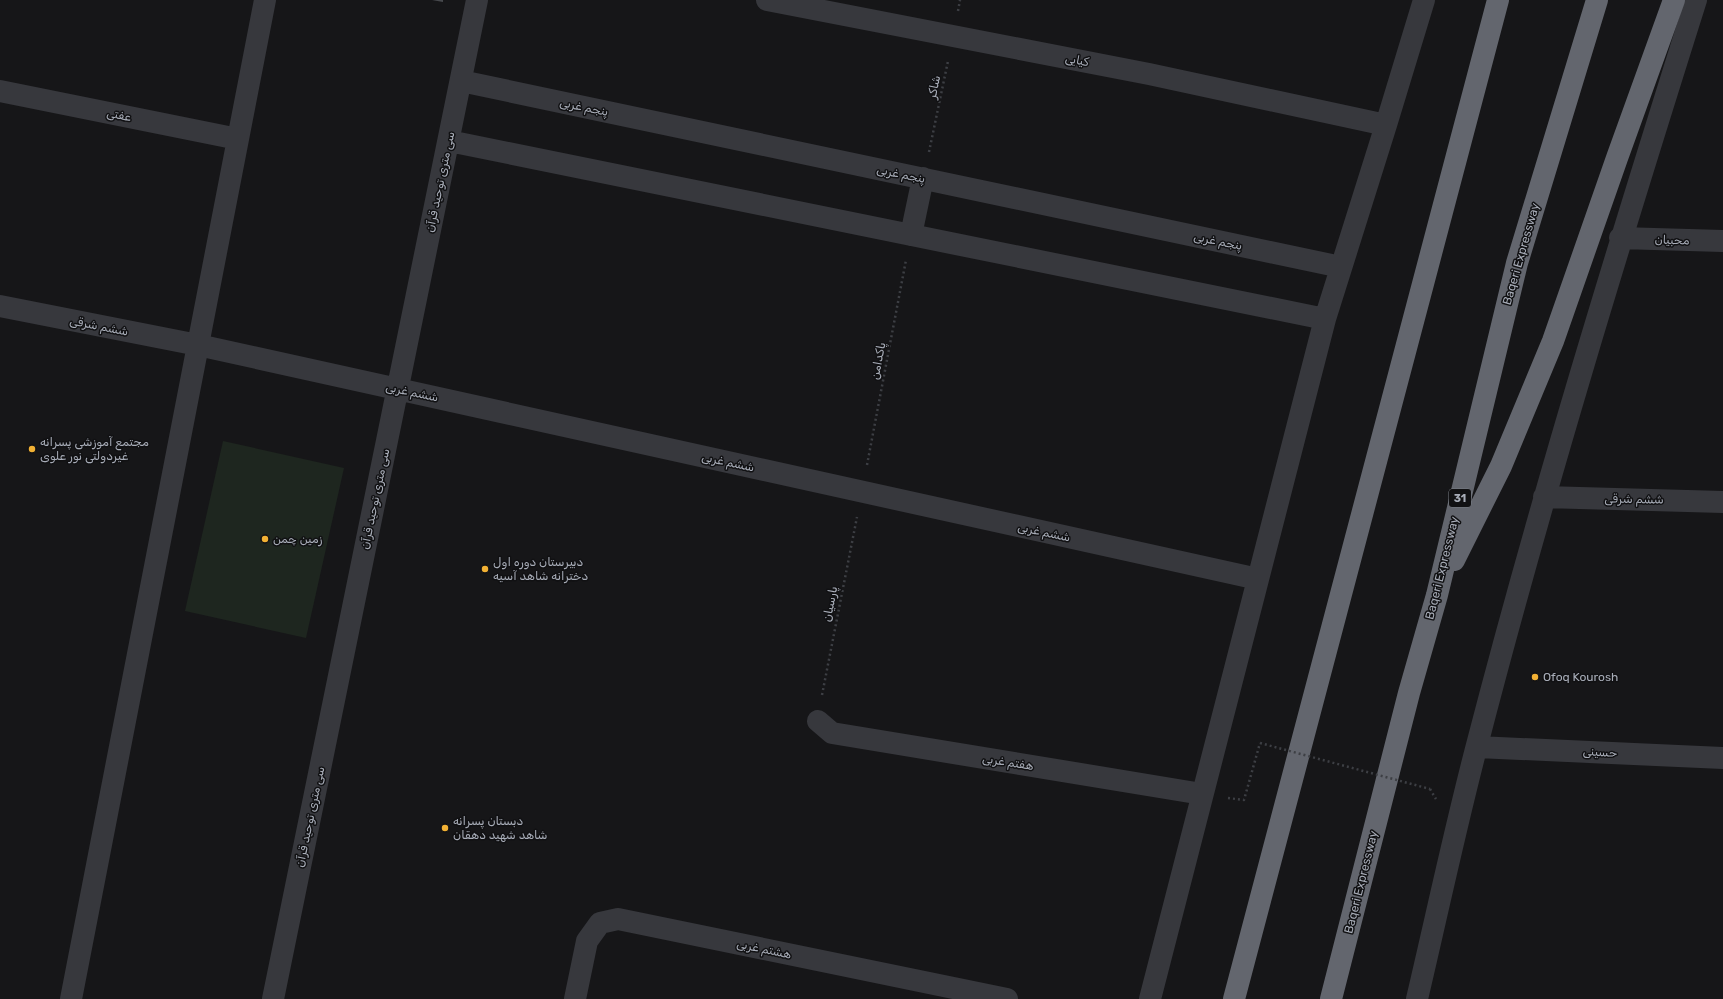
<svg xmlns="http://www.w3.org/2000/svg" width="1723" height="999" font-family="Rubik,Cairo,sans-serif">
<rect width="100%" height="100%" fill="#161618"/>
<!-- green -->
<path fill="#1e261f" d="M 223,441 L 344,468 L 306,638 L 185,611 Z"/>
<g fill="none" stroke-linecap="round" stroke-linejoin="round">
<!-- path -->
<path stroke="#3d3f44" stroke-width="2.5" stroke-dasharray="2 3" stroke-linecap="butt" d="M 958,11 L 960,0
M 929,152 L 948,61
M 867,465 L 906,260
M 822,695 L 857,517
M 1430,789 L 1436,799
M 1228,798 L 1244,800 L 1260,743"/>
<!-- minor -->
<path stroke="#37383d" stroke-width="22" d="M 767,0 L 1149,74 L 1386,125
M 461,81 L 1341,267
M 0,91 L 238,139
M 449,141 L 1325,319
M 911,235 L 923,178
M 1620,238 L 1723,241
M 0,306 L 198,345 L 1258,579
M 1544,497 L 1723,502
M 818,721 L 832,733 L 1202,794
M 1477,747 L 1723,758
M 71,999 L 265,0
M 273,999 L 477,0
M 575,999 L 587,941 L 600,923 L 618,919 L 1007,999
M 1150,999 L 1325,319 L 1386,125 L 1424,0
M 1417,999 C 1437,914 1455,829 1477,745 C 1542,494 1618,247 1696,0"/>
<!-- highway -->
<path stroke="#63666e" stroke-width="22" d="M 1454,560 L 1501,466 L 1553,341 L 1617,158 L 1674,0
M 1234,999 L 1498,0
M 1331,999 L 1409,693 L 1437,595 L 1517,263 L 1597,0"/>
<!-- path-bridge -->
<path stroke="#3d3f44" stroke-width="2.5" stroke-dasharray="2 3" stroke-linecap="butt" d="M 1260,743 L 1430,789"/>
</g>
<!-- wall -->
<path fill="#47494d" d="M 432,0 L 443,0 L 443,2 Z"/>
<!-- markers -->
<g fill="#f2b134" stroke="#111113" stroke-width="1.5">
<circle cx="32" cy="449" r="4"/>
<circle cx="265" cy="539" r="4"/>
<circle cx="485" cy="569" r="4"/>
<circle cx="1535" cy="677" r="4"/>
<circle cx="445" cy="828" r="4"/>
</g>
<g text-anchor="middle" stroke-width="3" stroke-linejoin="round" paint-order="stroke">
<!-- shield labels -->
<rect fill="#111113" stroke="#7b7e86" stroke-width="1" x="1449" y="489" width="22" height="18" rx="3"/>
<g font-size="11" font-weight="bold" fill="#a8adb8">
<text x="1460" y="502">31</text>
</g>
<!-- street labels -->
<g font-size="12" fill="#a8adb8" stroke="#111113">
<text transform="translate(1077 60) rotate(11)" y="4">کیایی</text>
<text transform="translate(934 87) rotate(-78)" y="4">شاکر</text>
<text transform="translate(584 107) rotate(12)" y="4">پنجم غربی</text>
<text transform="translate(119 115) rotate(11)" y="4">عفتی</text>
<text transform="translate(901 174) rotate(12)" y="4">پنجم غربی</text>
<text transform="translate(440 182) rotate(-78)" y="4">سی متری توحید قرآن</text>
<text transform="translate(1672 240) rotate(2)" y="4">محبیان</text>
<text transform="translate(1218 241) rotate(12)" y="4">پنجم غربی</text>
<text transform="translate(1521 254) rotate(-74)" y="4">Baqeri Expressway</text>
<text transform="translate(99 326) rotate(11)" y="4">ششم شرقی</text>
<text transform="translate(878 361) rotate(-79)" y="4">پاکدامن</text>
<text transform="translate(412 392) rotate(12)" y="4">ششم غربی</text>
<text transform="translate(728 462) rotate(12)" y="4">ششم غربی</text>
<text transform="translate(375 499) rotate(-78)" y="4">سی متری توحید قرآن</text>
<text transform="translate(1634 499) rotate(1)" y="4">ششم شرقی</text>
<text transform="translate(1044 532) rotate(12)" y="4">ششم غربی</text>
<text transform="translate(1442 568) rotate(-76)" y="4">Baqeri Expressway</text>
<text transform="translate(830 604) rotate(-79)" y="4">پارسیان</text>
<text transform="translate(1600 752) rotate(3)" y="4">حسینی</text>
<text transform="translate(1008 762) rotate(9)" y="4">هفتم غربی</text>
<text transform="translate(310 817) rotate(-78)" y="4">سی متری توحید قرآن</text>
<text transform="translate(1361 882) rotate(-76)" y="4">Baqeri Expressway</text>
<text transform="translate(764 949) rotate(12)" y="4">هشتم غربی</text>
</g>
<!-- poi labels -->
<g font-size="12" fill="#a8adb8" stroke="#111113" text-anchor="start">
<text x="40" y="446">مجتمع آموزشی پسرانه<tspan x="40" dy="14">غیردولتی نور علوی</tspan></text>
<text x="273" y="543">زمین چمن</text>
<text x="493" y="566">دبیرستان دوره اول<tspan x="493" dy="14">دخترانه شاهد آسیه</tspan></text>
<text x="1543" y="681">Ofoq Kourosh</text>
<text x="453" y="825">دبستان پسرانه<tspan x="453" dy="14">شاهد شهید دهقان</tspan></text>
</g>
</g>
</svg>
